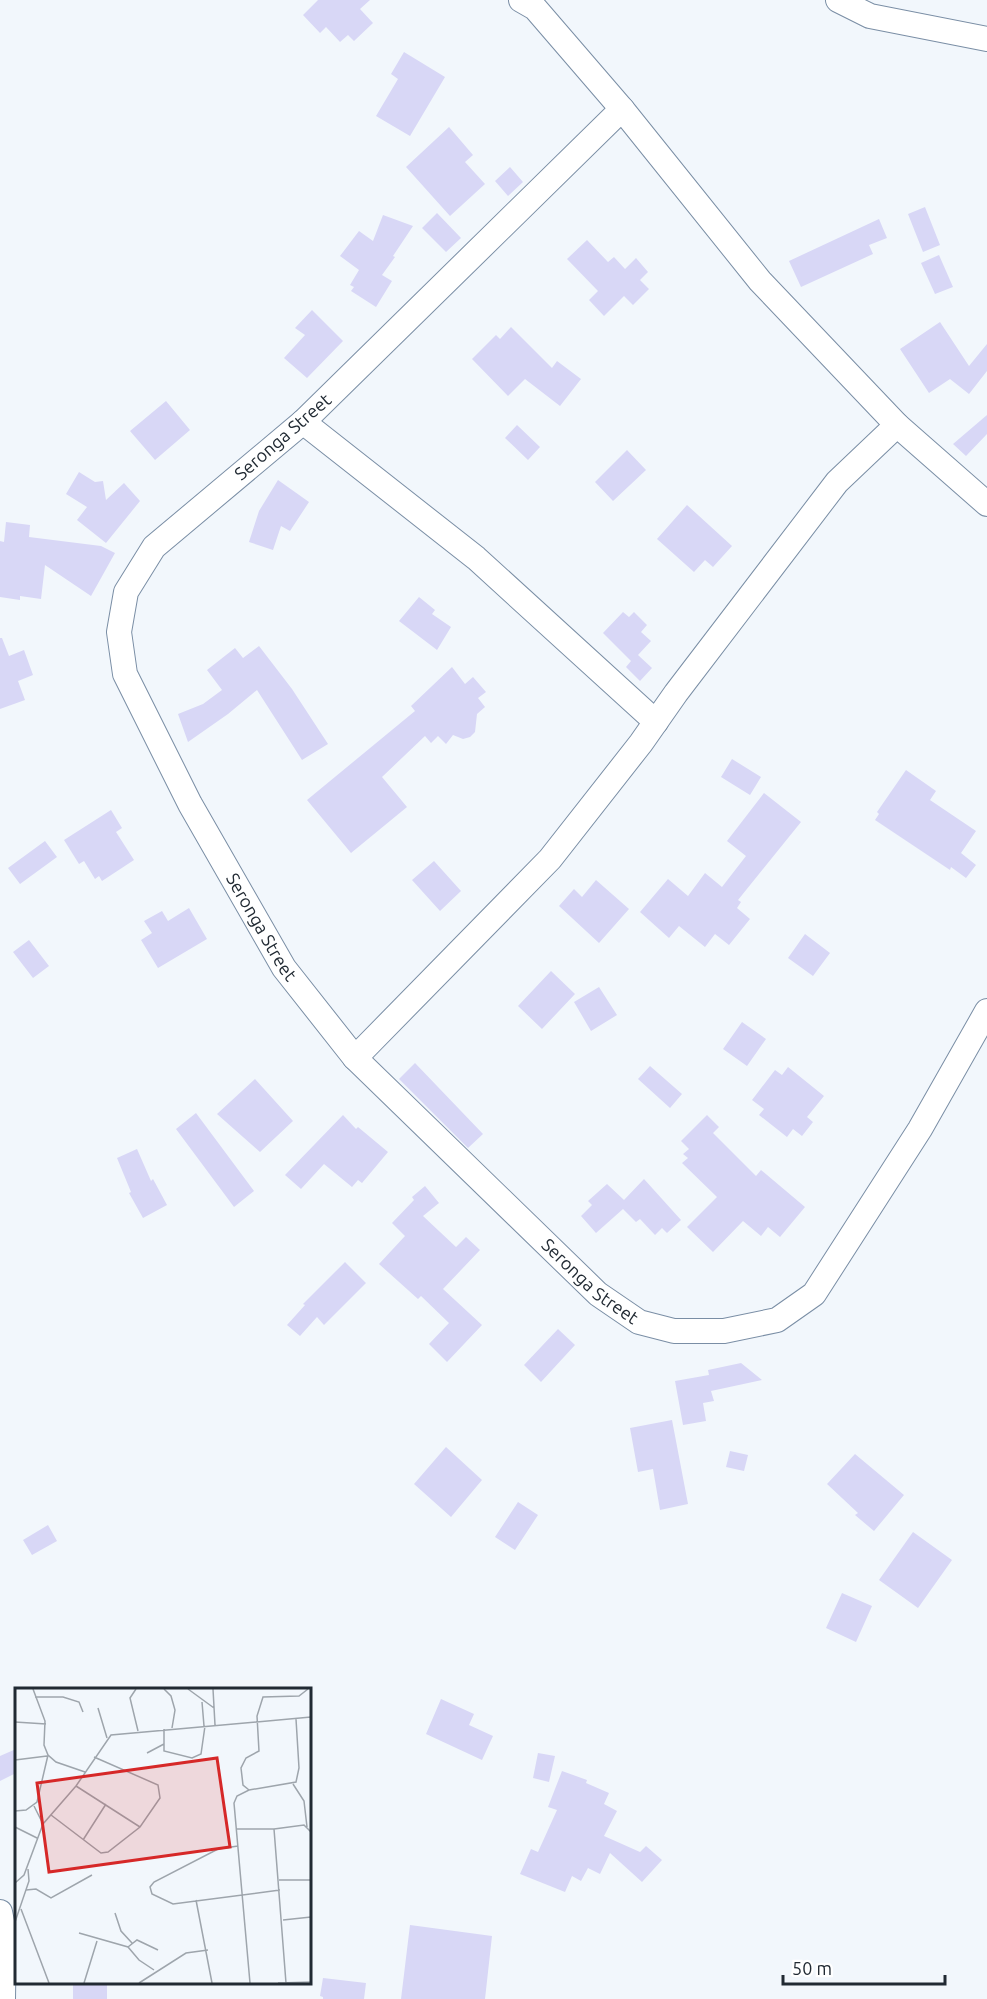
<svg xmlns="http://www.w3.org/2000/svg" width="987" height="1999" font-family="Ubuntu,sans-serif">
<rect width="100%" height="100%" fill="#f2f7fc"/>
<!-- building -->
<path fill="#d8d7f6" d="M 318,0 L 370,0 L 360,9 L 373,23 L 354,41 L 348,35 L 340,42 L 326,27 L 320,33 L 303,15 Z
M 404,52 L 445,77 L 410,136 L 376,116 L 398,79 L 391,74 Z
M 449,127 L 473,155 L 465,162 L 485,184 L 450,216 L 406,167 Z
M 510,167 L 523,182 L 508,196 L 495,181 Z
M 925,207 L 940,245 L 923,252 L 908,214 Z
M 437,213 L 461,238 L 446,252 L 422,228 Z
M 383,215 L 413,226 L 393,256 L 395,257 L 382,275 L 392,281 L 376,307 L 351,291 L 354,287 L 350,285 L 359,270 L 340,256 L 359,231 L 373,241 Z
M 879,219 L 887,238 L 869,245 L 873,254 L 801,287 L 789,261 Z
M 587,240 L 608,262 L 614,257 L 625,269 L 636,258 L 648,272 L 640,280 L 649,289 L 633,305 L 624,296 L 604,316 L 589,300 L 598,291 L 567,259 Z
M 939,255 L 953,287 L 935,294 L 921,263 Z
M 312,310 L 343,341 L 307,378 L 284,358 L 305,335 L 295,328 Z
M 940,322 L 969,366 L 987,344 L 987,371 L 969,394 L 950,379 L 929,393 L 900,349 Z
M 511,327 L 552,368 L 557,361 L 581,379 L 560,406 L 525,379 L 508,396 L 472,359 L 496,335 L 500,339 Z
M 166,401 L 190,430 L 155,460 L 130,431 Z
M 987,415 L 987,434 L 966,456 L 953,444 Z
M 517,425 L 540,447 L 528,460 L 505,438 Z
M 627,450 L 646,470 L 613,501 L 595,482 Z
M 79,472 L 95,482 L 103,481 L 106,500 L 124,483 L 140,501 L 106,543 L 77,520 L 87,507 L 66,494 Z
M 278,480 L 309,502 L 290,531 L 281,526 L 273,550 L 249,542 L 259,511 Z
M 687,505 L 732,546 L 713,567 L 705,560 L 694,572 L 657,539 Z
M 6,522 L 30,525 L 29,537 L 101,546 L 115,553 L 91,596 L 45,565 L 41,599 L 20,596 L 20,600 L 0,597 L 0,541 L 4,542 Z
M 419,597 L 435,610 L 432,614 L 451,627 L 437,650 L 399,621 Z
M 623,612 L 629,617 L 634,612 L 647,625 L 641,632 L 651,641 L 638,655 L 652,668 L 640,681 L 626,667 L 631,661 L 603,633 Z
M 0,638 L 2,638 L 9,656 L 24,650 L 33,675 L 18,681 L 25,700 L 0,709 Z
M 259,646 L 292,689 L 328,744 L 302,760 L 257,690 L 228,714 L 188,742 L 178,714 L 203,704 L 222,690 L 207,670 L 235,648 L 243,658 Z
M 452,667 L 465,684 L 473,677 L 486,692 L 478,698 L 485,707 L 477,714 L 475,732 L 470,737 L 463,739 L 453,735 L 446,744 L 438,736 L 431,743 L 425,736 L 382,777 L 407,807 L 351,853 L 307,800 L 415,711 L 411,706 Z
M 732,759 L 761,777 L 750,795 L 721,777 Z
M 906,770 L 936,791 L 930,800 L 976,831 L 961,853 L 976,865 L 966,878 L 951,867 L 950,870 L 875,820 L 879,814 L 877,812 Z
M 764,793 L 801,822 L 738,900 L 741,902 L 737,908 L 750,919 L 729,945 L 715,934 L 705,947 L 679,926 L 669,938 L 640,912 L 668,879 L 688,896 L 705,873 L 722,887 L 746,856 L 727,841 Z
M 111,810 L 122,828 L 116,832 L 134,860 L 102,881 L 99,876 L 95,879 L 84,861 L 79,864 L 64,840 Z
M 45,841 L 57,857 L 20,884 L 8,868 Z
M 434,861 L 461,891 L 440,911 L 412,880 Z
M 596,880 L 629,909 L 599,943 L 559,906 L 574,889 L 582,897 Z
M 189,908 L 207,939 L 158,968 L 141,940 L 152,933 L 144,921 L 162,911 L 168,921 Z
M 805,934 L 830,953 L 813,976 L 788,958 Z
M 29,940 L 49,966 L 33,978 L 13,952 Z
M 551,971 L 575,994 L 542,1029 L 518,1006 Z
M 599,987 L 617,1015 L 591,1031 L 574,1002 Z
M 742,1022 L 766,1039 L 747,1066 L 723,1049 Z
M 415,1063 L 483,1134 L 468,1148 L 399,1079 Z
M 650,1066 L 682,1094 L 670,1108 L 638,1079 Z
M 788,1067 L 824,1096 L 807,1117 L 813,1122 L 802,1136 L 793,1129 L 787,1137 L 759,1115 L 764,1109 L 752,1100 L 775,1070 L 782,1075 Z
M 255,1079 L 293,1121 L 260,1152 L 217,1114 Z
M 196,1113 L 254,1191 L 234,1207 L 176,1129 Z
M 343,1115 L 356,1129 L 358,1127 L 388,1152 L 362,1183 L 358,1180 L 352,1187 L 324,1164 L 301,1189 L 285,1175 Z
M 707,1115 L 719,1127 L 713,1133 L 756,1176 L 761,1170 L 805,1207 L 780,1237 L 768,1227 L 761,1236 L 743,1221 L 713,1252 L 687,1227 L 717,1197 L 682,1163 L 688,1158 L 683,1154 L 689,1149 L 681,1141 Z
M 137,1149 L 151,1181 L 153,1179 L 167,1205 L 143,1218 L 129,1193 L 131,1192 L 117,1158 Z
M 644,1179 L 681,1220 L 667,1233 L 662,1228 L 655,1235 L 640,1219 L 636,1222 L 623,1209 L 596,1233 L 581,1216 L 592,1205 L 588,1201 L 607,1184 L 624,1200 Z
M 425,1186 L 439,1203 L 423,1216 L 456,1247 L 466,1237 L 480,1250 L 443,1289 L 482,1325 L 447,1362 L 429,1344 L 449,1323 L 421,1296 L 418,1299 L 379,1264 L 405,1236 L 392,1223 L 414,1200 L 412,1197 Z
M 345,1262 L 366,1283 L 324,1325 L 317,1317 L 300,1336 L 287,1325 L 305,1305 L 303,1304 Z
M 558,1329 L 575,1345 L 541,1382 L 524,1365 Z
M 741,1363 L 762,1380 L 711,1391 L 714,1401 L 703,1403 L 706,1421 L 683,1425 L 675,1381 L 709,1375 L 708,1370 Z
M 672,1420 L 688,1504 L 660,1510 L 653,1469 L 638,1472 L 630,1428 Z
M 446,1447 L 482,1480 L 451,1517 L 414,1484 Z
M 730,1451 L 748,1455 L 744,1471 L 726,1467 Z
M 855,1454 L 904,1495 L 874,1531 L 855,1515 L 858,1513 L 827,1484 Z
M 518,1502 L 538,1515 L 515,1550 L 495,1537 Z
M 48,1525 L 57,1541 L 32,1555 L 23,1540 Z
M 913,1532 L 952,1560 L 918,1608 L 879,1580 Z
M 842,1593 L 872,1606 L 856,1642 L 826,1628 Z
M 441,1699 L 474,1714 L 469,1725 L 493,1736 L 482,1760 L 426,1734 Z
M 16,1749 L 16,1773 L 0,1781 L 0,1756 Z
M 538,1753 L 555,1756 L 549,1782 L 533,1778 Z
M 562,1771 L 587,1780 L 586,1783 L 609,1793 L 604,1804 L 617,1811 L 604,1836 L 640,1852 L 646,1846 L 662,1860 L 642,1882 L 610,1853 L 600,1874 L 588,1868 L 581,1881 L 572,1876 L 565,1892 L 520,1874 L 531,1849 L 538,1852 L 557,1810 L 548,1807 Z
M 410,1925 L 492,1936 L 485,1999 L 401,1999 Z
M 323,1978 L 366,1983 L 364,1999 L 323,1999 L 323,1997 L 320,1996 Z
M 73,1983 L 107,1983 L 107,1999 L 73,1999 Z"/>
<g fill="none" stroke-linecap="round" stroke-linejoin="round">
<!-- minor casing -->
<g stroke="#7a8ea5" stroke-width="26">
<g id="minor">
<path d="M 521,0 L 535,8 L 622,109 L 760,281 L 897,425 L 987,504"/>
<path d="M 838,0 L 870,16 L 987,39"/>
<path id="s1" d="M 622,109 L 303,422 L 154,547 L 126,592 L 119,632 L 125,674 L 190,804 L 284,968 L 355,1058 L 598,1294 L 639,1322 L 674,1331 L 724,1331 L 777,1320 L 814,1294 L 920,1129 L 987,1011"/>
<path d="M 303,422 L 476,558 L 656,722"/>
<path d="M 355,1058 L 550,859 L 641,743 L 676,693 L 837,482 L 897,425"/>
<path d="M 0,1912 L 4,1931 L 3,1999"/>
</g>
</g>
<!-- minor -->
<use href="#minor" stroke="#fff" stroke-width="24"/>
</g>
<g text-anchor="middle" stroke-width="5" stroke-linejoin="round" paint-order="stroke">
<!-- street labels -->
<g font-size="18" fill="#212a33" stroke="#fff">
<text transform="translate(283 437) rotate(-41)" y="6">Seronga Street</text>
<text dy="6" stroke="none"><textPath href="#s1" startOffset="1065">Seronga Street</textPath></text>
<text dy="6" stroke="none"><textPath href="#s1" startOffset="1551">Seronga Street</textPath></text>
</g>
</g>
<!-- overview -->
<g transform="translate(15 1688)">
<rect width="296" height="296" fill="#f2f7fc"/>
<path fill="none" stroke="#9ea5ac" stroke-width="1.5" d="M 18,1 L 30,33 L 29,57 L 33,67 L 41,74 L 70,84M 121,1 L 115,10 L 123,43M 149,1 L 156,8 L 160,22 L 157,40M 173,1 L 199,20M 198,1 L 200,37M 20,9 L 48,9 L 64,14 L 68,24M 187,14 L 189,38M 83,20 L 92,50M 0,34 L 31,36M 149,41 L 149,63 L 177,70 L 186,66 L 190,38M 132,65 L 149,56M 0,72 L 32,68M 278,96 L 289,113 L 292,139M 61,98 L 125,139M 234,102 L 228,97 L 226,80 L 231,70 L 244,63 L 242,28 L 248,9 L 284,8 L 293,1M 19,118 L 28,136M 0,123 L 11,122 L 22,114 L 33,67M 36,127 L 86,165 L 93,164 L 125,139 L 145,110 L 143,97 L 79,69M 0,139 L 22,150M 222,141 L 259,141 L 271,295M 259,141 L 289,137 L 296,144M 68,152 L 91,116M 223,158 L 203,161 L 139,194 L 135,199 L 137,206 L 158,216 L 265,202M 264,192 L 296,192M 0,195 L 9,187 L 28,136 L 61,98 L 96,47 L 296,29M 11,202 L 21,201 L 36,210 L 77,187M 181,212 L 197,295M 6,221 L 34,295M 100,225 L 106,243 L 117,255M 268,232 L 296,229M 0,234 L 14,193 L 13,181M 64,245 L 113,259 L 124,272 L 139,282M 113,259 L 122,252 L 143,262M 69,295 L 82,253M 124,295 L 171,265 L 193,262M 235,295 L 219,115 L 222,108 L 234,102 L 281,94 L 284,80 L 281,31M 263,295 L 296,294"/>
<path fill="#d62828" fill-opacity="0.15" stroke="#d62828" stroke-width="3" d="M 202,70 L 215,159 L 34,184 L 22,95 Z"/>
<rect width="296" height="296" fill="none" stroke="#212a33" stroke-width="3"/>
</g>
<!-- scale -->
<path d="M783 1975v9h162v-9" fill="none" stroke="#212a33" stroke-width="3"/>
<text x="792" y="1975" font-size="18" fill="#212a33" stroke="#ffffff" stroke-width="4.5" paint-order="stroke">50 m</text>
</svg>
